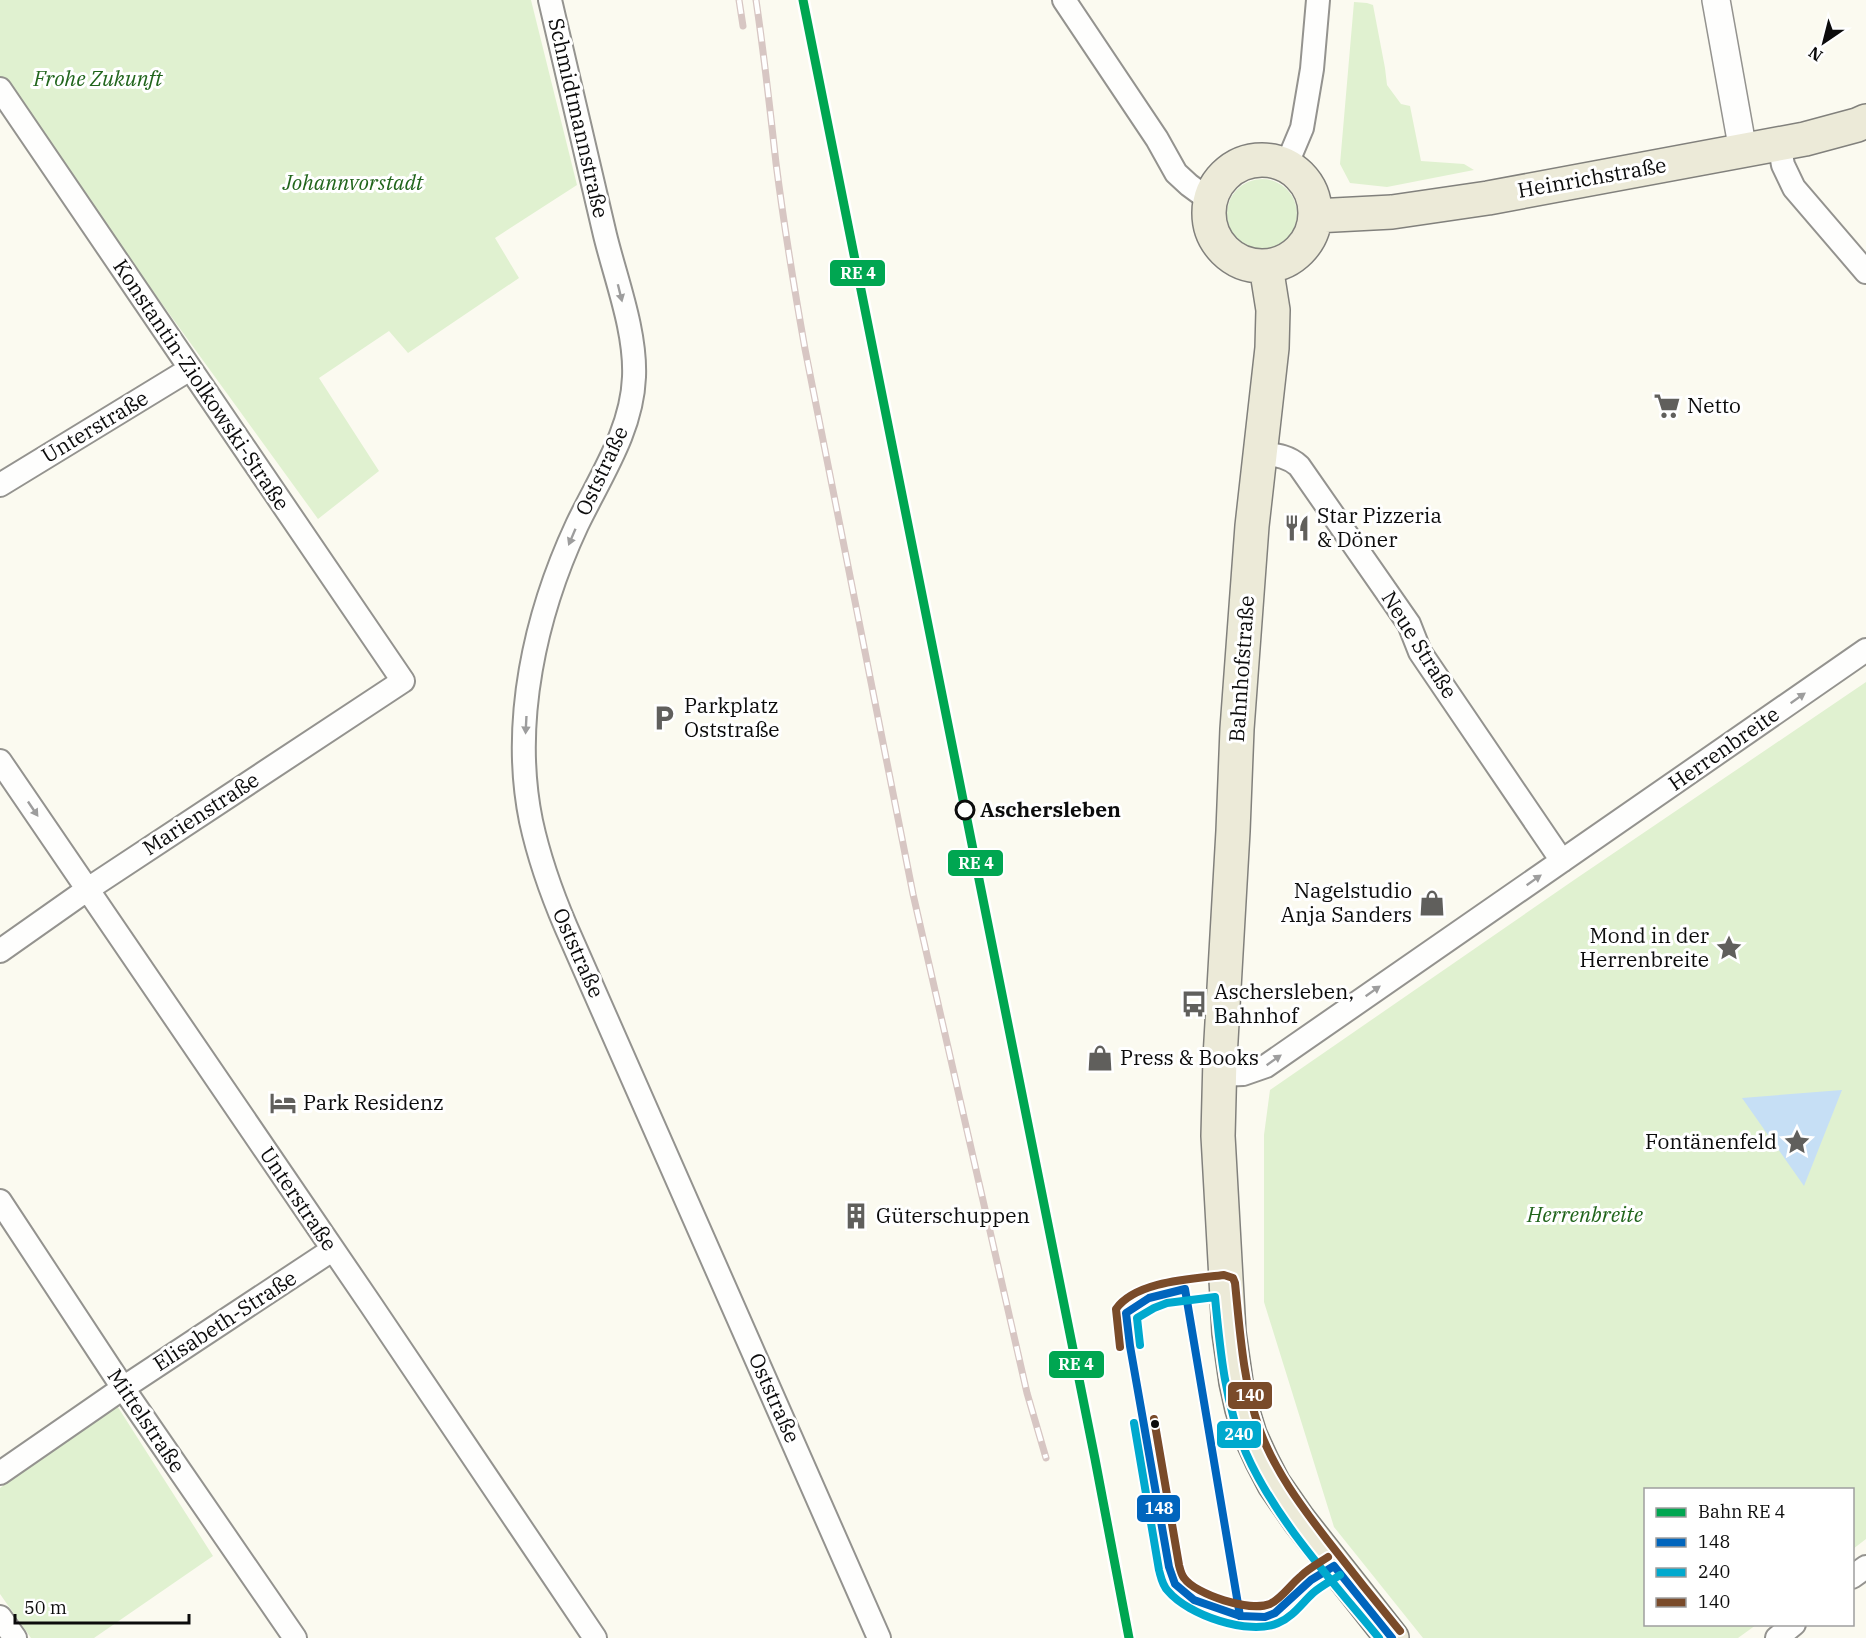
<svg xmlns="http://www.w3.org/2000/svg" width="1866" height="1638" font-family="'IBM Plex Serif',serif">
<rect width="100%" height="100%" fill="#fbfaf0"/>
<!-- green -->
<path fill="#e0f1d0" d="M 0,0 L 531,0 L 577,185 L 495,238 L 519,278 L 408,353 L 389,331 L 319,378 L 379,471 L 318,519 L 78,188 L 0,78 Z
M 1354,2 L 1367,3 L 1373,5 L 1385,68 L 1387,85 L 1401,104 L 1410,106 L 1421,161 L 1464,164 L 1474,170 L 1387,187 L 1350,183 L 1340,164 Z
M1227 214a35 35 0 1 1 70 0a35 35 0 1 1-70 0Z
M 1866,682 L 1866,1539 L 1853,1549 L 1852,1490 L 1646,1490 L 1646,1624 L 1756,1625 L 1738,1638 L 1423,1638 L 1334,1527 L 1264,1302 L 1264,1135 L 1270,1090 L 1574,880 Z
M 114,1401 L 213,1556 L 94,1638 L 31,1638 L 0,1594 L 0,1488 Z"/>
<!-- water -->
<path fill="#c6dff5" d="M 1842,1090 L 1804,1186 L 1742,1098 Z"/>
<g fill="none" stroke-linecap="round" stroke-linejoin="round">
<!-- minor casing -->
<g stroke="#94938f" stroke-width="26">
<path id="minor" d="M 550,0 C 569,78 586,157 605,235 C 616,280 636,331 634,377 C 632,431 600,477 577,525 C 535,615 511,723 531,821 C 539,858 551,892 566,927 L 879,1638
M 1064,0 L 1157,139 L 1176,173 L 1189,185 L 1204,196 L 1212,198
M 0,89 L 403,681 L 88,889 L 0,951
M 1779,144 L 1783,165 L 1794,188 L 1866,272
M 1286,166 L 1302,128 L 1312,69 L 1318,0
M 1259,453 C 1274,455 1287,455 1299,466 L 1409,624 L 1420,652 L 1562,861
M 0,485 L 190,369
M 0,761 L 371,1305 L 595,1638
M 1219,1075 L 1243,1074 L 1266,1066 L 1866,650
M 0,1201 L 123,1388 L 295,1638
M 0,1473 L 123,1388 L 332,1250
M 1852,1577 L 1866,1567
M 0,1617 L 15,1638
M 1777,1638 L 1794,1624"/>
</g>
<!-- tertiary casing -->
<g stroke="#94938f" stroke-width="30">
<path id="tertiary" d="M 1716,0 L 1743,151"/>
</g>
<!-- primary casing -->
<g stroke="#81807c" stroke-width="36">
<path id="primary" d="M1209 213a53 53 0 1 1 106 0a53 53 0 1 1-106 0Z
M 1315,216 L 1392,212 L 1488,198 L 1805,139 L 1857,125 L 1866,121
M 1266,266 L 1273,310 L 1272,348 L 1252,526 L 1237,729 L 1233,831 L 1220,1058 L 1218,1136 L 1229,1333 L 1236,1382 L 1242,1409 L 1250,1435 L 1262,1461 L 1274,1484 L 1299,1520 L 1392,1638"/>
</g>
<!-- minor -->
<use href="#minor" stroke="#fefefd" stroke-width="22"/>
<!-- tertiary -->
<use href="#tertiary" stroke="#fefefd" stroke-width="27"/>
<!-- primary -->
<use href="#primary" stroke="#ecead8" stroke-width="33"/>
<!-- rail casing -->
<g stroke="#d7c6c3" stroke-width="7">
<path id="rail" d="M 739,0 L 743,26
M 756,0 C 764,54 770,109 776,163 C 784,226 794,287 805,349 L 913,894 L 1027,1393 L 1046,1458"/>
</g>
<!-- rail -->
<use href="#rail" stroke="#fff" stroke-width="4.5" stroke-dasharray="14" stroke-linecap="butt"/>
<!-- bus-1 casing -->
<g stroke="#fff" stroke-width="12">
<path id="bus-1" d="M 1185,1289 L 1149,1298 L 1126,1313 L 1130,1346 L 1169,1567 L 1175,1584 L 1194,1600 L 1240,1616 L 1265,1617 L 1275,1613 L 1311,1580 L 1334,1566
M 1185,1289 L 1240,1616
M 1334,1566 L 1392,1638"/>
</g>
<!-- bus-2 casing -->
<g stroke="#fff" stroke-width="12">
<path id="bus-2" d="M 1140,1345 L 1137,1318 L 1154,1308 L 1167,1303 L 1215,1297 C 1220,1350 1225,1404 1246,1453 C 1275,1519 1333,1582 1379,1638
M 1134,1423 L 1159,1570 C 1161,1577 1162,1585 1168,1591 C 1188,1615 1249,1636 1278,1623 C 1293,1617 1302,1603 1313,1593 C 1321,1586 1331,1581 1340,1575"/>
</g>
<!-- bus-3 casing -->
<g stroke="#fff" stroke-width="12">
<path id="bus-3" d="M 1120,1347 L 1116,1309 C 1136,1281 1192,1279 1224,1275 L 1233,1278 L 1235,1283 C 1240,1332 1243,1381 1259,1428 C 1274,1470 1301,1506 1328,1541 C 1352,1572 1376,1602 1400,1631
M 1154,1419 L 1179,1565 C 1180,1569 1181,1574 1184,1578 C 1196,1595 1250,1612 1270,1604 C 1282,1598 1291,1584 1301,1576 C 1309,1568 1319,1563 1328,1557"/>
</g>
<!-- bus-1 -->
<use href="#bus-1" stroke="#0065bd" stroke-width="8"/>
<!-- bus-2 -->
<use href="#bus-2" stroke="#00a9ce" stroke-width="8"/>
<!-- bus-3 -->
<use href="#bus-3" stroke="#7a4b2a" stroke-width="8"/>
<!-- rail-1 casing -->
<g stroke="#fff" stroke-width="14">
<path id="rail-1" d="M 803,0 L 1095,1459 L 1129,1638"/>
</g>
<!-- rail-1 -->
<use href="#rail-1" stroke="#00a651" stroke-width="9"/>
</g>
<!-- one-way arrows -->
<defs><path id="oneway-solid" d="M-6-.8H1V-3.2L6.5 0L1 3.2V.8H-6Z" transform="scale(1.5)"/></defs>
<g fill="#9d9d9d">
<use href="#oneway-solid" transform="translate(620 293) rotate(76)"/>
<use href="#oneway-solid" transform="translate(572 537) rotate(113)"/>
<use href="#oneway-solid" transform="translate(1798 698) rotate(-35)"/>
<use href="#oneway-solid" transform="translate(526 725) rotate(93)"/>
<use href="#oneway-solid" transform="translate(33 809) rotate(56)"/>
<use href="#oneway-solid" transform="translate(1534 880) rotate(-35)"/>
<use href="#oneway-solid" transform="translate(1373 991) rotate(-35)"/>
<use href="#oneway-solid" transform="translate(1274 1060) rotate(-35)"/>
</g>
<!-- icons -->
<defs>
<g id="supermarket-bare" transform="scale(2.07)"><path d="M-6-5.5h2.5l.6 2H6L4.5 2H-2.5L-4.4-4H-6ZM-1.5 3.2a1.3 1.3 0 1 0 .1 0ZM3 3.2a1.3 1.3 0 1 0 .1 0Z" fill="#605f5c" stroke="#fff" stroke-width="2.5" paint-order="stroke"/></g>
<g id="restaurant-bare" transform="scale(2.07)"><path d="M-5-6h1v4h1v-4h1v4h1v-4h1v5L-1.5 .5V6h-2V.5L-5-1ZM5-6V6H3V1.5H1.5Q1.5-4 5-6Z" fill="#605f5c" stroke="#fff" stroke-width="2.5" paint-order="stroke"/></g>
<g id="parking-bare" transform="scale(2.07)"><path d="M-3.5-5.5H1a3.5 3.5 0 0 1 0 7H-1V5.5H-3.5ZM-1-3.4V-.6H.8a1.4 1.4 0 0 0 0-2.8Z" fill="#605f5c" stroke="#fff" stroke-width="2.5" paint-order="stroke"/></g>
<g id="shop-bare" transform="scale(2.07)"><path d="M-5-2.5h2.3a2.7 3.5 0 0 1 5.4 0H5L5.5 6h-11ZM-1.5-2.5h3a1.5 2.3 0 0 0-3 0Z" fill="#605f5c" stroke="#fff" stroke-width="2.5" paint-order="stroke"/></g>
<g id="sight-bare" transform="scale(2.07)"><path d="M0-6L1.8-2.2L6-1.7L2.9 1.2L3.7 5.4L0 3.3L-3.7 5.4L-2.9 1.2L-6-1.7L-1.8-2.2Z" fill="#605f5c" stroke="#fff" stroke-width="2.5" paint-order="stroke"/></g>
<g id="bus-bare" transform="scale(2.07)"><path d="M-5-6H5V4H4V6H2V4H-2V6H-4V4H-5ZM-3.5-4V0h7V-4ZM-3.5 1.2v1.5H-2V1.2ZM2 1.2v1.5H3.5V1.2Z" fill="#605f5c" stroke="#fff" stroke-width="2.5" paint-order="stroke"/></g>
<g id="hotel-bare" transform="scale(2.07)"><path d="M-6-4.5h1.5V1H6V5H4.5V3h-9V5H-6ZM-4 0a1.8 1.8 0 1 1 3.6 0ZM.5 0V-2.5h3Q6-2.5 6 0Z" fill="#605f5c" stroke="#fff" stroke-width="2.5" paint-order="stroke"/></g>
<g id="building-bare" transform="scale(2.07)"><path d="M-4-6H4V6H1V3H-1V6H-4ZM-2.5-4.3h1.7v1.8h-1.7ZM.8-4.3h1.7v1.8H.8ZM-2.5-1h1.7V.8h-1.7ZM.8-1h1.7V.8H.8Z" fill="#605f5c" stroke="#fff" stroke-width="2.5" paint-order="stroke"/></g>
</defs>
<g fill-rule="evenodd">
<use href="#supermarket-bare" x="1667" y="406"/>
<use href="#restaurant-bare" x="1297" y="528"/>
<use href="#parking-bare" x="664" y="718"/>
<use href="#shop-bare" x="1432" y="903"/>
<use href="#sight-bare" x="1729" y="948"/>
<use href="#bus-bare" x="1194" y="1004"/>
<use href="#shop-bare" x="1100" y="1058"/>
<use href="#hotel-bare" x="283" y="1103"/>
<use href="#sight-bare" x="1797" y="1142"/>
<use href="#building-bare" x="856" y="1216"/>
</g>
<!-- markers -->
<circle fill="#fff" stroke="#0c0c0c" stroke-width="3" cx="965" cy="810" r="9"/>
<circle fill="#0c0c0c" stroke="#fff" stroke-width="2" cx="1155" cy="1424" r="5"/>
<g text-anchor="middle" stroke-width="6" stroke-linejoin="round" paint-order="stroke">
<!-- park labels -->
<g font-size="21" font-style="italic" fill="#21651c" stroke="#fff">
<text x="98" y="86">Frohe Zukunft</text>
<text x="353" y="190">Johannvorstadt</text>
<text x="1585" y="1222">Herrenbreite</text>
</g>
<!-- street labels -->
<g font-size="21" fill="#0c0c0c" stroke="#fff">
<text transform="translate(578 118) rotate(77)" y="7">Schmidtmannstraße</text>
<text transform="translate(1592 178) rotate(-10)" y="7">Heinrichstraße</text>
<text transform="translate(201 385) rotate(56)" y="7">Konstantin-Ziolkowski-Straße</text>
<text transform="translate(95 427) rotate(-31)" y="7">Unterstraße</text>
<text transform="translate(602 471) rotate(-65)" y="7">Oststraße</text>
<text transform="translate(1419 645) rotate(58)" y="7">Neue Straße</text>
<text transform="translate(1242 669) rotate(-86)" y="7">Bahnhofstraße</text>
<text transform="translate(1724 749) rotate(-35)" y="7">Herrenbreite</text>
<text transform="translate(201 814) rotate(-33)" y="7">Marienstraße</text>
<text transform="translate(578 953) rotate(66)" y="7">Oststraße</text>
<text transform="translate(298 1199) rotate(56)" y="7">Unterstraße</text>
<text transform="translate(225 1321) rotate(-33)" y="7">Elisabeth-Straße</text>
<text transform="translate(774 1398) rotate(66)" y="7">Oststraße</text>
<text transform="translate(146 1421) rotate(56)" y="7">Mittelstraße</text>
</g>
<!-- poi labels -->
<g font-size="21" fill="#0c0c0c" stroke="#fff" text-anchor="start">
<text x="1687" y="413">Netto</text>
<text x="1317" y="523">Star Pizzeria<tspan x="1317" dy="24">&amp; Döner</tspan></text>
<text x="684" y="713">Parkplatz<tspan x="684" dy="24">Oststraße</tspan></text>
<text x="1412" y="898" text-anchor="end">Nagelstudio<tspan x="1412" dy="24">Anja Sanders</tspan></text>
<text x="1709" y="943" text-anchor="end">Mond in der<tspan x="1709" dy="24">Herrenbreite</tspan></text>
<text x="1214" y="999">Aschersleben,<tspan x="1214" dy="24">Bahnhof</tspan></text>
<text x="1120" y="1065">Press &amp; Books</text>
<text x="303" y="1110">Park Residenz</text>
<text x="1777" y="1149" text-anchor="end">Fontänenfeld</text>
<text x="876" y="1223">Güterschuppen</text>
</g>
<!-- stop labels -->
<g font-size="21" font-weight="bold" fill="#0c0c0c" stroke="#fff" text-anchor="start">
<text x="980" y="817">Aschersleben</text>
</g>
</g>
<g stroke="#fff" stroke-width="2">
<rect x="829" y="259" width="57" height="28" rx="6" fill="#00a651"/>
<rect x="947" y="849" width="57" height="28" rx="6" fill="#00a651"/>
<rect x="1048" y="1350" width="57" height="29" rx="6" fill="#00a651"/>
<rect x="1227" y="1381" width="46" height="29" rx="6" fill="#7a4b2a"/>
<rect x="1216" y="1420" width="46" height="29" rx="6" fill="#00a9ce"/>
<rect x="1136" y="1494" width="45" height="29" rx="6" fill="#0065bd"/>
</g>
<g font-size="16" text-anchor="middle" font-weight="bold" fill="#fff">
<text x="858" y="279">RE 4</text>
<text x="976" y="869">RE 4</text>
<text x="1076" y="1370">RE 4</text>
<text x="1250" y="1401">140</text>
<text x="1239" y="1440">240</text>
<text x="1159" y="1514">148</text>
</g>
<!-- legend -->
<rect x="1644" y="1488" width="210" height="138" fill="#ffffff" stroke="#9e9e9e" stroke-width="1.5"/>
<rect x="1656" y="1508" width="30" height="9" fill="#00a651" stroke="#9e9e9e" stroke-width="1.5"/>
<text x="1698" y="1518" font-size="18" fill="#0c0c0c">Bahn RE 4</text>
<rect x="1656" y="1538" width="30" height="9" fill="#0065bd" stroke="#9e9e9e" stroke-width="1.5"/>
<text x="1698" y="1548" font-size="18" fill="#0c0c0c">148</text>
<rect x="1656" y="1568" width="30" height="9" fill="#00a9ce" stroke="#9e9e9e" stroke-width="1.5"/>
<text x="1698" y="1578" font-size="18" fill="#0c0c0c">240</text>
<rect x="1656" y="1598" width="30" height="9" fill="#7a4b2a" stroke="#9e9e9e" stroke-width="1.5"/>
<text x="1698" y="1608" font-size="18" fill="#0c0c0c">140</text>
<!-- north arrow -->
<g transform="translate(1824 42) rotate(215)" stroke="#ffffff" stroke-width="4.5" paint-order="stroke">
<path d="M0-4.5L10 22L0 15L-10 22Z" fill="#0c0c0c"/>
<text y="-9" font-size="16" font-weight="bold" text-anchor="middle" fill="#0c0c0c">N</text>
</g>
<!-- scale -->
<path d="M15 1614v9h174v-9" fill="none" stroke="#0c0c0c" stroke-width="3"/>
<text x="24" y="1614" font-size="18" fill="#0c0c0c" stroke="#ffffff" stroke-width="4.5" paint-order="stroke">50 m</text>
</svg>
